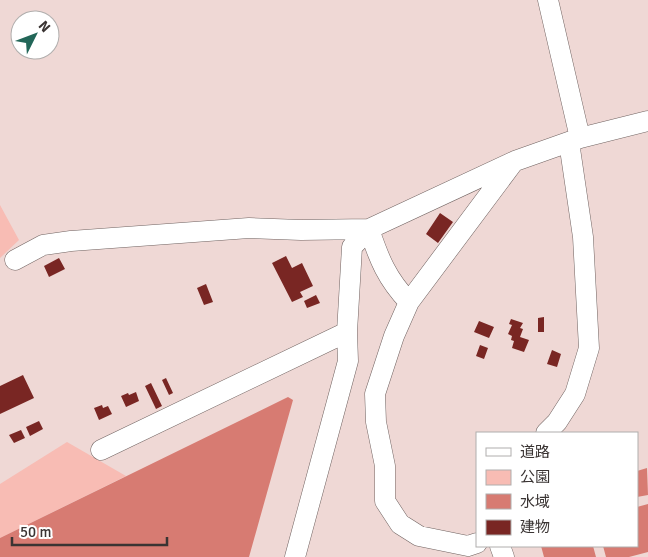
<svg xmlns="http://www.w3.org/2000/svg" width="648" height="557" font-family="Signika,'Noto Sans JP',sans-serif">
<rect width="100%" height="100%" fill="#f5e6e4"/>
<!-- built -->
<path fill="#efd8d5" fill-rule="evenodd" d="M 0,0 L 648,0 L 648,557 L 0,557 ZM 20,20 L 50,20 L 50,50 L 20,50 ZM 477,433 L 637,433 L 637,546 L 477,546 Z"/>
<!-- green -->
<path fill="#f8bcb4" d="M 0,205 L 19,240 L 0,258 Z
M 67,442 L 126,476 L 0,538 L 0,484 Z"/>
<!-- water -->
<path fill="#d77b72" d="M 288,397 L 293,400 L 249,557 L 0,557 L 0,538 Z
M 647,468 L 648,495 L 637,497 L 637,471 Z
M 648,504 L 648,552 L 629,557 L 606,557 L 603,546 L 637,546 L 637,507 Z
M 541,546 L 593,546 L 596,557 L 544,557 Z"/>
<!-- building -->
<path fill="#792623" d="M 440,213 L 453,222 L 438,243 L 426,234 Z
M 286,256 L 292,268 L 302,263 L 313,286 L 300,292 L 303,297 L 292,302 L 272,263 Z
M 59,258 L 65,269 L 49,277 L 44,266 Z
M 206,284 L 213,302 L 204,305 L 197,288 Z
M 316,295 L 320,303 L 307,308 L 304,301 Z
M 544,317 L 544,332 L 538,332 L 538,318 Z
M 511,319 L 523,323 L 520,328 L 523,329 L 520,337 L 529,340 L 524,352 L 512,348 L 514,341 L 511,340 L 512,336 L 508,334 L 512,325 L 509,324 Z
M 479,321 L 494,327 L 489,338 L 474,332 Z
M 480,345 L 488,348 L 484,359 L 476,356 Z
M 552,350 L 561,354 L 557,367 L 547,364 Z
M 23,375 L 34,398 L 0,414 L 0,386 Z
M 166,378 L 173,393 L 169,395 L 162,380 Z
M 151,383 L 162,406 L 156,409 L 145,386 Z
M 136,392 L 139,401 L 126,407 L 121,396 L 128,393 L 129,395 Z
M 102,405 L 103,408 L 108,406 L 112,414 L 99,420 L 94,408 Z
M 39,421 L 43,429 L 30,436 L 26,427 Z
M 21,430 L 25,438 L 14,443 L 9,435 Z"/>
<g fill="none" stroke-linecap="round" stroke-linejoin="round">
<!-- minor casing -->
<g stroke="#706361" stroke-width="21">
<path id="minor" d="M 548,0 L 580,138
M 15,260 L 43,245 L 71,241 L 249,228 L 301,230 L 369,229 C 379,259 387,279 409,302
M 546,433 L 557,422 L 575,394 L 589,348 L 583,237 L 569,142
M 101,450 L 347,332
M 477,543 L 468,546 L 419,536 L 400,524 L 385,501 L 385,466 L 376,422 L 375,394 L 394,336 L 409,302 L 512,164
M 500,546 L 504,557
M 295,557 L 348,361 L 347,332 L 352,247 L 369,229 L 515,161 L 580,138 L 648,121"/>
</g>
<!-- minor -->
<use href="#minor" stroke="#fff" stroke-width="20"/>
</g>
<!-- legend -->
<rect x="476" y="432" width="162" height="115" fill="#ffffff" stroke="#b0aead"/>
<rect x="486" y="448" width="25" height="8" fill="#ffffff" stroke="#b0aead"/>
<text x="520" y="457" font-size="15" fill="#3a3433">道路</text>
<rect x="486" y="470" width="25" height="15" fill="#f8bcb4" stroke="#b0aead"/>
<text x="520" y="482" font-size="15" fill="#3a3433">公園</text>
<rect x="486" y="494" width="25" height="15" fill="#d77b72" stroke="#b0aead"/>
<text x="520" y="507" font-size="15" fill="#3a3433">水域</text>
<rect x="486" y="520" width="25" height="15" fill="#792623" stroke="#b0aead"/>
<text x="520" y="532" font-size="15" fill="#3a3433">建物</text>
<!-- north arrow -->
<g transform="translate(35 35) rotate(48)"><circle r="24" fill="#ffffff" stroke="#b0aead"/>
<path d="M0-4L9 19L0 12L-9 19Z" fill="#226658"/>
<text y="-8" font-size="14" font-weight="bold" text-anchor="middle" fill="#3a3433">N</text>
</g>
<!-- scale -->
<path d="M12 537v8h155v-8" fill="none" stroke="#3a3433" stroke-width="2.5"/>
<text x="20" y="537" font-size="15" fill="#3a3433" stroke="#ffffff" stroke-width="4" paint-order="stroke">50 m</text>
</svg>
